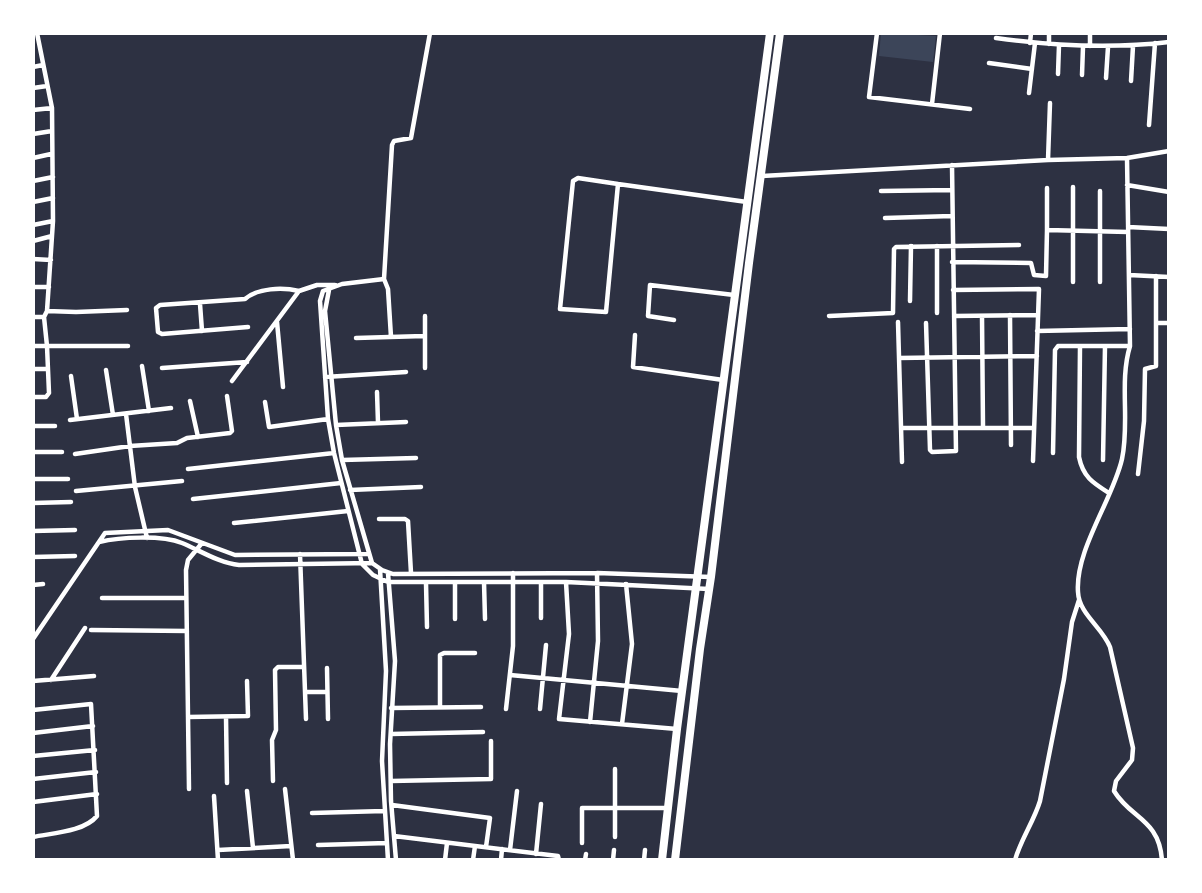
<svg xmlns="http://www.w3.org/2000/svg" width="1202" height="893" font-family="Lato,sans-serif">
<rect width="100%" height="100%" fill="#2d3142"/>
<!-- green -->
<path fill="#3c4559" d="M 881,33 L 936,36 L 933,62 L 879,56 Z"/>
<g fill="none" stroke-linecap="round" stroke-linejoin="round">
<!-- minor -->
<path stroke="#fff" stroke-width="4.5" d="M 37,33 L 52,108 L 53,221 L 47,311 L 76,312 L 127,310
M 430,33 L 411,138 L 394,141 L 392,145 L 384,279 L 342,284 L 323,291 L 320,301 L 328,419 L 334,453 L 362,564 L 373,575 L 388,582 L 566,582 L 709,589
M 877,33 L 869,97 L 970,109
M 996,38 C 1054,46 1110,49 1169,42
M 1030,43 L 1031,33
M 1049,44 L 1049,33
M 1090,46 L 1090,33
M 989,63 L 1032,69
M 33,67 L 43,65
M 1058,74 L 1059,45
M 1082,75 L 1083,47
M 1106,78 L 1108,47
M 1131,81 L 1133,46
M 33,88 L 47,86
M 1029,93 L 1035,43
M 932,104 L 940,33
M 33,110 L 52,108
M 1149,125 L 1155,43
M 33,134 L 52,131
M 33,158 L 51,154
M 1127,158 L 1130,346 C 1119,382 1130,422 1122,459 C 1113,499 1075,550 1078,592 C 1079,614 1102,627 1110,647 L 1133,748 L 1132,760 L 1116,781 L 1114,791 C 1131,819 1159,819 1162,860
M 1048,160 L 1050,103
M 761,176 L 1048,160 L 1127,158 L 1169,151
M 33,181 L 53,177
M 618,184 L 578,178 L 573,181 L 560,309 L 606,312 L 618,184 L 747,202
M 1127,185 L 1169,192
M 1073,187 L 1073,282
M 1047,188 L 1047,230 L 1128,232
M 881,191 L 952,190
M 1100,191 L 1100,282
M 33,202 L 53,198
M 885,218 L 952,216
M 33,225 L 53,221
M 1128,227 L 1169,229
M 33,241 L 52,236
M 33,259 L 51,260
M 952,262 L 1031,263 L 1034,275 L 1046,276 L 1047,230
M 1129,275 L 1169,277
M 384,279 L 388,289 L 391,337
M 33,287 L 49,287
M 329,290 L 325,311 L 336,425 L 342,460 L 372,563 L 382,570 L 393,574 L 597,573 L 711,577
M 953,290 L 1039,289 L 1033,461
M 910,301 L 911,246
M 200,304 L 202,331
M 937,313 L 937,246
M 1010,315 L 1011,445
M 425,316 L 425,368
M 829,316 L 893,313 L 894,249 L 896,247 L 1019,245
M 954,316 L 1038,315
M 982,316 L 983,427
M 33,317 L 44,317 L 47,311
M 674,320 L 648,316 L 650,285 L 734,295
M 277,322 L 283,387
M 898,322 L 902,462
M 926,323 L 930,450 L 932,452 L 956,451 L 952,165
M 1156,323 L 1169,323
M 248,327 L 162,334 L 158,332 L 156,308 L 160,305 L 245,299 C 258,288 282,287 299,291
M 1037,331 L 1130,329
M 635,335 L 633,367 L 723,380
M 356,338 L 424,336
M 33,346 L 47,346 L 44,317
M 899,358 L 1037,356
M 142,366 L 149,411
M 162,368 L 247,362
M 33,369 L 48,369
M 106,370 L 113,415
M 71,376 L 77,419
M 325,377 L 406,372
M 232,381 L 299,291 L 317,285 L 335,285
M 377,392 L 378,423
M 33,397 L 46,397 L 49,393 L 47,346 L 128,346
M 190,401 L 198,437
M 265,402 L 269,427 L 328,419
M 126,414 L 135,487 L 147,538
M 70,420 L 171,408
M 336,425 L 406,422
M 33,426 L 55,426
M 901,428 L 1034,428
M 33,452 L 62,452
M 1053,453 L 1055,350 L 1058,346 L 1080,346
M 75,454 L 130,446 L 177,443 L 187,438 L 230,433 L 232,431 L 227,396
M 342,460 L 416,458
M 1103,460 L 1105,346
M 188,469 L 334,453
M 1138,474 L 1144,421 L 1145,369 L 1156,366 L 1156,276
M 33,479 L 68,479
M 350,490 L 421,487
M 76,491 L 182,481
M 1109,493 C 1093,483 1083,477 1079,457 L 1080,346 L 1130,346
M 193,499 L 341,483
M 33,503 L 71,502
M 379,519 L 405,519 L 408,521 L 411,573
M 234,523 L 348,511
M 33,531 L 75,530
M 99,542 C 120,537 162,535 182,543 C 201,551 219,563 239,565 L 372,563
M 300,554 L 306,719
M 33,557 L 75,556
M 380,569 L 386,671 L 382,761 L 388,860
M 388,573 L 395,661 L 390,744 L 391,801 L 396,860
M 455,582 L 455,619
M 484,582 L 485,619
M 541,582 L 541,618
M 566,582 L 569,634 L 559,719 L 677,729
M 426,583 L 427,627
M 33,585 L 43,584
M 102,598 L 186,598
M 91,630 L 187,631
M 33,639 L 105,533 L 168,530 L 235,555 L 367,554
M 327,668 L 328,719
M 510,675 L 682,691
M 51,680 L 85,628
M 33,681 L 94,676
M 305,692 L 327,692
M 440,707 L 440,655 L 444,653 L 475,653
M 391,708 L 481,707
M 506,709 L 513,646 L 513,573
M 540,709 L 546,645
M 33,710 L 91,704 L 97,816 C 84,832 52,833 33,837
M 188,717 L 248,716 L 247,681
M 226,717 L 227,783
M 590,722 L 598,641 L 597,573
M 622,724 L 632,644 L 626,584
M 33,733 L 93,726
M 391,734 L 483,732
M 33,756 L 95,750
M 615,769 L 615,837
M 33,779 L 96,772
M 273,781 L 272,740 L 276,730 L 275,670 L 278,667 L 304,667
M 391,781 L 491,779 L 491,741
M 189,789 L 186,570 L 188,560 L 202,543
M 285,789 L 293,860
M 247,791 L 253,848
M 214,796 L 218,860
M 33,802 L 97,794
M 392,805 L 490,818 L 486,847
M 312,813 L 384,811
M 394,836 L 558,856 L 559,860
M 582,843 L 582,808 L 668,808
M 318,845 L 387,843
M 218,850 L 291,846
M 510,850 L 517,791
M 536,854 L 541,804
M 445,860 L 447,843
M 473,860 L 475,846
M 501,860 L 502,849
M 585,860 L 586,854
M 613,860 L 614,850
M 644,860 L 645,850
M 1015,860 C 1021,839 1034,821 1040,801 L 1064,679 L 1072,622 L 1079,600"/>
<!-- trunk -->
<path stroke="#fff" stroke-width="8" d="M 662,860 L 677,729 L 770,33
M 675,860 L 700,649 L 711,577 L 749,263 L 780,33"/>
</g>
<!-- border -->
<rect width="1202" height="893" fill="none" stroke="#ffffff" stroke-width="70"/>
</svg>
